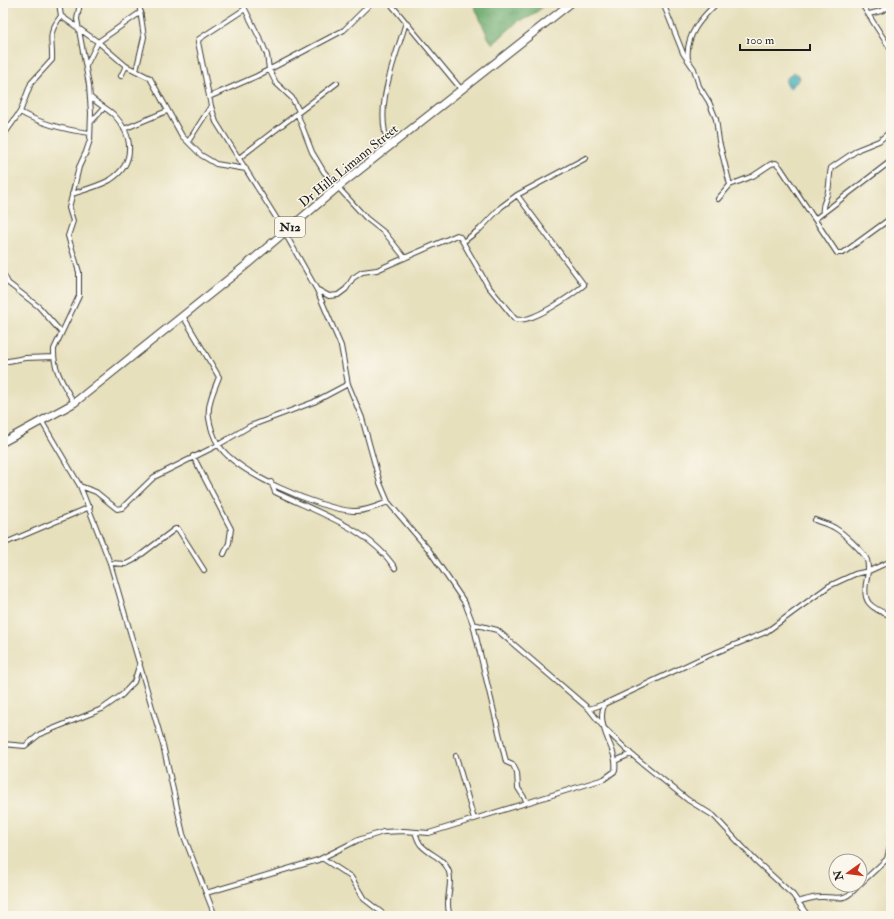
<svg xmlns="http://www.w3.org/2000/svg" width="894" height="919" font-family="'IM FELL Double Pica',serif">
<defs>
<pattern id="forest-crowns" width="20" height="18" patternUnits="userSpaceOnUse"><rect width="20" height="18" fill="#6baa6d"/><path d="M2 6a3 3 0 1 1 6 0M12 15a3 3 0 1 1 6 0" fill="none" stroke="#578a59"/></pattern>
<pattern id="water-waves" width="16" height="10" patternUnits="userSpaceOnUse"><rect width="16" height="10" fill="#3cacb7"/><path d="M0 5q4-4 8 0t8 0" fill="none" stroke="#328b94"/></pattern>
</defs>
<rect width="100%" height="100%" fill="#fbf7ec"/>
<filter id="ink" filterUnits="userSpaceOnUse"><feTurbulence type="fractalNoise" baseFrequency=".025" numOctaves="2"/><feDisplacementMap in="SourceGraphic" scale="8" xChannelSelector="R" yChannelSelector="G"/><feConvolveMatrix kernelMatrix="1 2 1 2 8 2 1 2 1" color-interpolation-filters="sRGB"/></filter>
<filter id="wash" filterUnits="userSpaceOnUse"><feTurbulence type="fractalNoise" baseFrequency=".012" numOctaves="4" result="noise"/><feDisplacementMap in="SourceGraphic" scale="16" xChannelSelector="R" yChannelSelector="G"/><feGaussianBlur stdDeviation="0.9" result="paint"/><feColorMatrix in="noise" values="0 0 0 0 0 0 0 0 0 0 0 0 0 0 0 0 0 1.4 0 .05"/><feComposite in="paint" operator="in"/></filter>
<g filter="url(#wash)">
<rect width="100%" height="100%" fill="#e7e0bd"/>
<!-- forest -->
<path fill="url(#forest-crowns)" stroke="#446344" d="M 473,3 L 548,3 L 530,17 L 518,21 L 493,44 L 489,39 Z"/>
<!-- water -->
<path fill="url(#water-waves)" stroke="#2c646a" d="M 793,72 L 799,75 L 800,79 L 790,88 L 786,85 L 786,79 Z"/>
</g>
<g filter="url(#ink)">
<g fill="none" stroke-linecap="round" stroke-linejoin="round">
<!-- minor casing -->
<g stroke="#3a3934" stroke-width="6">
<path id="minor" d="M 244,3 L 245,9 L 199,39 L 198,42 L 211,106 L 216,122 L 277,219 L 317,290 L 341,346 L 348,384 L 362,418 L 380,483 L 388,502 L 429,550 L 465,603 L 473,624 L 497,630 L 589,709 L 604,728 L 631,754 L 688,800 L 714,816 L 755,860 L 793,895 L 808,916
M 390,3 L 461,89
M 663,3 L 683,53 L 694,69 L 699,86 L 709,102 L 716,119 L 719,141 L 730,185
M 861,3 L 891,50
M 245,9 L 263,45 L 267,55 L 269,69 L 276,83 L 292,98 L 299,111
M 869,14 L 881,11 L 891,6
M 61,16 L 98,42 L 126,66 L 150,78 L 182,136 L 201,155 L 216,164 L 246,169
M 688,59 C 685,36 701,18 717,3
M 86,66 L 98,42 L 141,12
M 136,71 L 144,37 L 139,3
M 121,76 L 126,66
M 209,97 L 257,76 L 344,30 L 371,3
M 20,112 C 41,124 66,130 90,133
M 297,113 L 312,152 L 324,172 L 366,218 L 385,233 L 405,258
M 91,122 L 104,108
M 124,129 L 167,111
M 3,136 L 20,112 L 31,83 L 52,60 C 53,39 46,36 61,16 L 59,3
M 188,142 L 211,106
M 389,146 C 373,107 395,61 406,22
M 239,158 L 337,83
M 72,194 C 85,190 99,186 110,180 C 137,163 133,134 113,114 C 106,108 97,103 90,97
M 718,199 L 730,185 L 753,176 L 771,164 L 776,163 L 780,167 L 837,253 L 843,253 L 891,218
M 823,213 C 821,204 827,199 828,191 C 830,183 829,176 831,168 L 859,149 L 879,141 L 891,131
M 815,219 L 891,161
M 463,242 L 480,229 L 501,207 L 517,195 L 586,158
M 3,273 L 8,283 L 39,307 L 61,332
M 318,290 L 329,296 L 338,295 L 346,289 L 353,278 L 362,272 L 377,270 L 457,235 L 460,237 L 488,286 L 515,319 C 530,325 572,295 584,285 L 517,195
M 183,316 L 219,377 C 214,390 207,404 209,418 C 210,426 214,438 218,444 C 235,473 320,509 353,511 C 365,512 377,506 388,502
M 3,362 L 25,358 L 54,357
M 74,403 C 64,385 53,370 54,349 L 79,296 L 79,272 L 68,236 L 73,221 L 69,208 L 79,167 L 86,152 L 90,140 L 91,113 L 89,85 L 77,19 L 80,3
M 42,422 L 80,486 L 110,563 L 163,745 L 183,834 L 215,916
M 193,456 L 231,529 L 229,543 L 224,554
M 271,482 L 275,492 C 316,512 369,528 395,568
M 80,486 L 96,492 L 117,509 L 122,508 L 154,477 L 218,445 L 250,426 L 314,402 L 348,384
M 815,520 C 821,523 829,524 835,528 C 842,532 864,552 867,560 C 869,567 868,572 867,578 C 861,603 870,607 891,616
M 3,544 L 90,507
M 110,563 L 126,564 L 134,560 L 175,529 L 178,529 L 204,570
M 473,624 L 506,762 L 513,765 L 517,773 L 518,788 L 527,802
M 589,709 L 604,704
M 3,744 L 25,746 L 40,734 L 102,709 L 122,695 L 134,682 L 140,663
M 456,756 L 474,819
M 617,760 L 631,754
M 415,832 C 417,837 418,843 422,846 C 431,856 444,857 449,872 C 453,885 445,899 449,912 L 454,916
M 322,858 L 351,877 L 364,899 L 386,916
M 860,884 L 887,859 L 891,842
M 206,893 L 318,860 L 358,840 L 383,832 L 404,831 L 429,833 L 604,779 L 615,771 C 618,751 602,736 602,717 C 602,713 603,708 604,704 L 700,659 L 766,632 L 829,586 L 855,574 L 869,571 L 891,561
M 798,902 C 805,900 813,897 820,897 C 841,896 842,904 859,885"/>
</g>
<!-- trunk casing -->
<g stroke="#3a3934" stroke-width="9">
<path id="trunk" d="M 3,442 L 74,403 L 245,266 L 338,187 L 571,3"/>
</g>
<!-- minor -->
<use href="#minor" stroke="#fff" stroke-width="4"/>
<!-- trunk -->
<use href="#trunk" stroke="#fff" stroke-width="7"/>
</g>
</g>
<g text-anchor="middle" stroke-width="3" stroke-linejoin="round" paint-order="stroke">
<!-- shield labels -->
<rect fill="#fbf7ec" stroke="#5f5e5a" stroke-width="1" x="275" y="217" width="30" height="20" rx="3"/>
<g font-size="12" font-weight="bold" fill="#1c1c1c">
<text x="290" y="231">N12</text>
</g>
<!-- street labels -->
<g font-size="13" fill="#1c1c1c" stroke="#fbf7ec">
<text transform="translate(348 165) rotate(-39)" y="5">Dr Hilla Limann Street</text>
</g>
</g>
<!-- margin -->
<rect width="894" height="919" fill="none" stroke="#fbf7ec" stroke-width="16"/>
<!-- north arrow -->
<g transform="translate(848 873) rotate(256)"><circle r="19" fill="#fbf7ec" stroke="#a29f99"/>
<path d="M0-3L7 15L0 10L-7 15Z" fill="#c8321e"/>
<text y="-6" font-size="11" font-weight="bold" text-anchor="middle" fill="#1c1c1c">N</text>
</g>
<!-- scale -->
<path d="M740 44v6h70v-6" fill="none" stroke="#1c1c1c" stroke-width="2"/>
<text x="746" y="44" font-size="12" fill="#1c1c1c" stroke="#fbf7ec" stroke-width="3" paint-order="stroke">100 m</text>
</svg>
